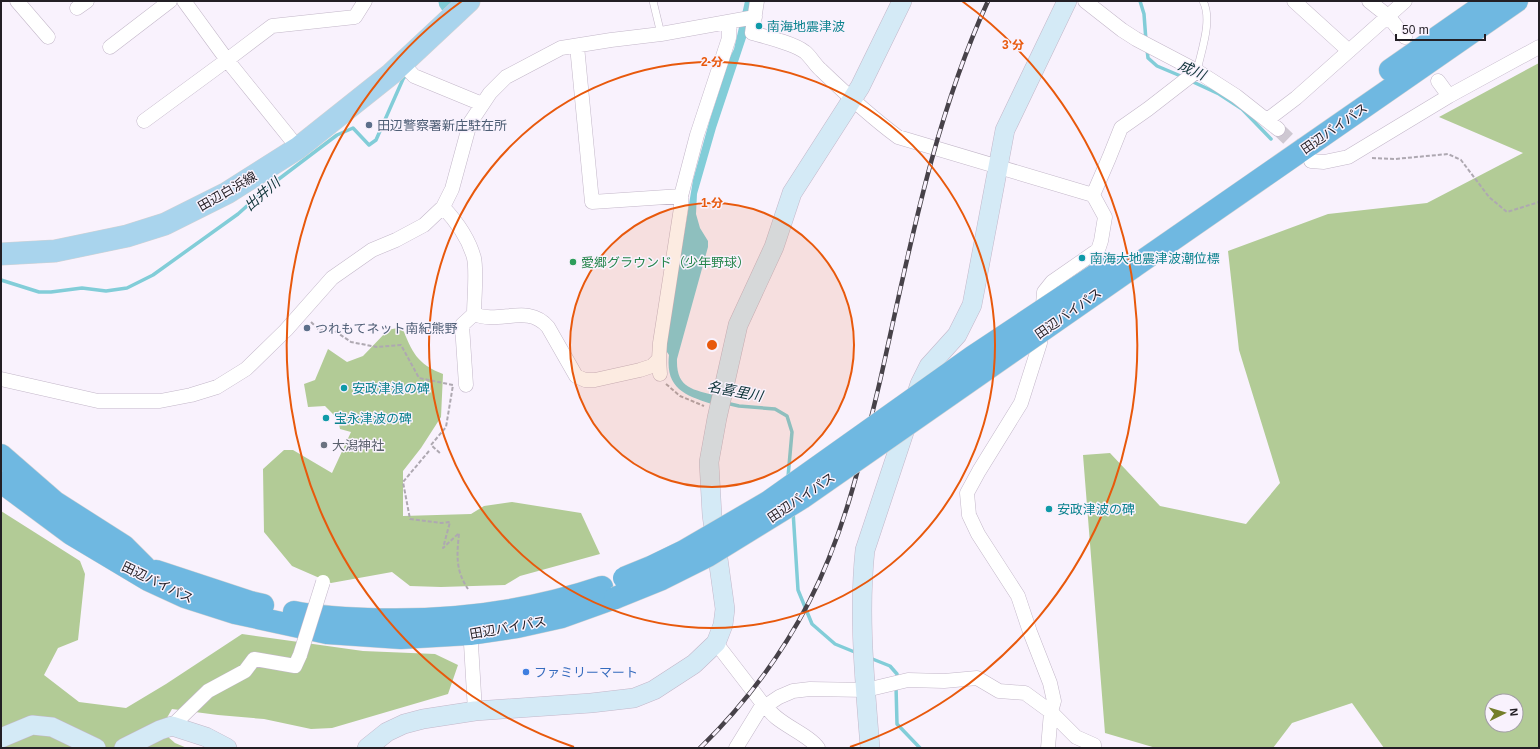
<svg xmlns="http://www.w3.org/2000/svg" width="1540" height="749" font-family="Helvetica,'Noto Sans JP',sans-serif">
<rect width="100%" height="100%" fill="#f9f2fd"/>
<!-- forest -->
<path fill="#b2cb96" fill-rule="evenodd" d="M 1539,63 L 1539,748 L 1384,748 L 1352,703 L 1292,723 L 1273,748 L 1156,748 L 1105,733 L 1083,455 L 1110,453 L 1160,506 L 1246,524 L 1280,483 L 1239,350 L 1228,251 L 1328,214 L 1427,203 L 1523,153 L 1439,117 ZM 1492,701 L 1516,701 L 1516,725 L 1492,725 Z
M 402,327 C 412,352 417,364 443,374 L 441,417 L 421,448 L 403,471 L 403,516 L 471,514 L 484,506 L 512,502 L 581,513 L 600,554 L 520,576 L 505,585 L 441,587 L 410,586 L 392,572 L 331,583 L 292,566 L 264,532 L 263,469 L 284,450 L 293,450 L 332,473 L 351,432 L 340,429 L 338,419 L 325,406 L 308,407 L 304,384 L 315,380 L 328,349 L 347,362 L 363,356 L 388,330 Z
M 1,511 L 80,561 L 85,574 L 78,640 L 58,648 L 44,675 L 79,702 L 126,708 L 166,684 L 242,634 L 363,651 L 435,654 L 458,665 L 448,694 L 332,728 L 311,729 L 264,719 L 218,715 L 172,709 L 160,730 L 175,743 L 187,748 L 1,748 Z"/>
<!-- water -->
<path fill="#82cdd8" d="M 745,1 L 754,1 L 748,32 L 716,128 L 697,194 L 696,214 L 700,228 L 708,241 L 708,247 L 677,359 C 676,389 693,389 717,396 L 715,405 C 687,396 665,390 669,355 L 665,349 L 693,180 L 710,119 L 730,57 L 734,49 Z"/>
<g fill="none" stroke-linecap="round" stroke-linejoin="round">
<!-- stream -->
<path stroke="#82cdd8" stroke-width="3.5" d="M 1140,1 L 1144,14 L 1146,41
M 1147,49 L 1148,58 L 1157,66 L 1183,77
M 1191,81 L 1219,94 L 1242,109 L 1271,139
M 1,280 L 39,292 L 51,292 L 82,288 L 106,291 L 127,288 L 153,275 L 238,214 L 267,188 L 337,135 L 353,128 L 369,145 L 376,140 L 403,79 L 407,74
M 726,403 L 739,406 L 775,409 L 787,416 L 792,432 L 788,477
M 793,511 L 798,590 L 812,624 L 835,644 L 857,653
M 870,658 L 890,666 L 897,674 L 897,680
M 896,686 L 897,724 L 920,748"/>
<!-- river -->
<path stroke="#82cdd8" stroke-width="21" d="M 449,2 L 450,1"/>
<!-- street-tunnel -->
<path stroke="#cec8d2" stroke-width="14" stroke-dasharray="14 7" stroke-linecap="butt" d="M 1278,129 L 1306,156"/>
<!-- lane casing -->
<g stroke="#c3b7c9" stroke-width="8">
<path id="lane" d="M 653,1 L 661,34
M 1197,71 C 1201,51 1213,20 1203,1"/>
</g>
<!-- street casing -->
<g stroke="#c3b7c9" stroke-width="15">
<path id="street" d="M 17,1 L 48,37
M 184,1 L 227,60 L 298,148
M 757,1 L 752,33 C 767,37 793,43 805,52 C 811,57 815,65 821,70 C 846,94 871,117 898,137 L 1093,195 L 1105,217 L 1101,241 L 1098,250 L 1052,282 L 1044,292 L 1040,343 L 1021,403 L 979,471 L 967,493 L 969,515 L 978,534 L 1018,596 L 1030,632 L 1050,683 L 1054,701 L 1051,712 L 1048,748
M 1085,1 L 1122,30 L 1136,39 L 1197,71 L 1236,96 L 1278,129
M 1294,1 L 1349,51
M 1369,1 L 1388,16 L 1405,37
M 77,8 L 87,1
M 577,46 L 592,202 L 681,196
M 110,47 L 170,1
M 403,64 L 414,76 L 482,104
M 1438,81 L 1449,96
M 1267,120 L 1296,98 L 1405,1
M 144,121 L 227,60 L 272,26 L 355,17 L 365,1
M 1311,161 L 1324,162 L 1348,157 L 1449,96 L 1539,47
M 1093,195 L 1109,158 L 1121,128 L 1148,109 L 1197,71
M 443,207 C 457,222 469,239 474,258 C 477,271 474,300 474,314 L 462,325 L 466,385
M 474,314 C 499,325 528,303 548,327 L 576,376 L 585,380 L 595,380 L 640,370 L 652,366 L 659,359
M 660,374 L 659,359 L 660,343 L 681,208 L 681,196 L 697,135 L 729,38 L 729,22
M 1,379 L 98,401 L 160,401 L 191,395 L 217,387 L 246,369 L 286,330 L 332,278 L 372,250 L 396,240 L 424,225 L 443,207 L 452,189 L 470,123 L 490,93 L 506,77 L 561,48 L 611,40 L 661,34 L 755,17
M 470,627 L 475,711
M 716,643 L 763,704 L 767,705 L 779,697 L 793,691 L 810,689 L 866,690 L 908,680 L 944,681 L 977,678 L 999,691 L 1025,693 L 1051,712 L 1076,737 L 1094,745 L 1094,748
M 767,705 C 770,721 808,733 818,748
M 172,726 L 208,691 L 245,671 L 254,659 L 295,666 L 300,655
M 736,748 L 763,704"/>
</g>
<!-- secondary casing -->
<g stroke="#c3b7c9" stroke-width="20">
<path id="secondary" d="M 1,738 L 32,725 L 52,727 L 96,748
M 124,748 L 160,730 L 172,726 L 206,737 L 227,748
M 367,748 L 387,732 L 404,724 L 423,719 L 475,711 L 591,703 L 634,698 L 654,690 L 694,664 L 716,643 L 723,625 L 725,609 L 712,515 L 709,462 L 717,418 L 738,325 L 774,247 L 792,193 L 860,87 L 902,1
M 870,748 C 865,682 858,616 865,550 L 920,384 L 929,366 L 957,335 L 972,305 L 1005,130 L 1067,1"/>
</g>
<!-- primary casing -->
<g stroke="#d3d2d3" stroke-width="23">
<path id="primary" d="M 1,254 L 55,251 L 127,236 L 165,224 L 227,193 L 298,148 L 391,74 L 469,1"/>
</g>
<!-- highway casing -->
<g stroke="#d3d2d3" stroke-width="23">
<path id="highway" d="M 1390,70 L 1489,1
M 1132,268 L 1517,1
M 1,455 L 55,502 L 124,546 L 145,567
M 1,482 L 71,534 L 148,580 L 185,597 L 235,613 L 327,633 L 401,638 L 470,634 L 517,627 L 562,617 L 615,598
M 156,571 L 250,602 L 263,605
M 294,612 C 318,617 342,618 367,619 C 447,622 525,613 602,587"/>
</g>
<!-- path -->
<path stroke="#aea8b1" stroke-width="2" stroke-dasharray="4 2" stroke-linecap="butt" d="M 1372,158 L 1395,159 L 1448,154 L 1461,160 L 1489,197 L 1507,212 L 1539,202
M 311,322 L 320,331 L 329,327 L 351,342 L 377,347 L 401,345 L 419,378 L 453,385 L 446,427 L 431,445 L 441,454
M 666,384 L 680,396 L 704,406
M 429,451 L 403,482 L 410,519 L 441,523 L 450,522 L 443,548 L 459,533 C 457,554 455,570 468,589"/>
<!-- lane -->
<use href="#lane" stroke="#fff" stroke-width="7"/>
<!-- street -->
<use href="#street" stroke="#fff" stroke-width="14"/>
<!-- secondary -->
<use href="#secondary" stroke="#d4eaf6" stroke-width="19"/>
<!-- primary -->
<use href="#primary" stroke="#a9d4ed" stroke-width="22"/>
<!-- highway -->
<use href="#highway" stroke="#6fb8e1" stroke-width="22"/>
<!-- rail casing -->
<g stroke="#474249" stroke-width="4.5">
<path id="rail" d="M 700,748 C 744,705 781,656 809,602 C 845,532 862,456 880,381 C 909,252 933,121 988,1"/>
</g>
<!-- rail -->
<use href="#rail" stroke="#f9f2fd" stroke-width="3" stroke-dasharray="9" stroke-linecap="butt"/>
<!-- street-bridge casing -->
<g stroke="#c3b7c9" stroke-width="15" stroke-linecap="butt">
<path id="street-bridge" d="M 300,655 L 323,582"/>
</g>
<!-- highway-bridge casing -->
<g stroke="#d3d2d3" stroke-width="23" stroke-linecap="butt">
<path id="highway-bridge" d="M 624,578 L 651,567 L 684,551 L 768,502 L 972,357 L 1112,264
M 615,598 L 662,579 L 708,556 L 802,498 L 1132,268"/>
</g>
<!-- street-bridge -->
<use href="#street-bridge" stroke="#fff" stroke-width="14"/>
<!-- highway-bridge -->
<use href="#highway-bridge" stroke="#6fb8e1" stroke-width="22"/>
</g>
<!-- distance rings -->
<circle cx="712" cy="345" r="142" fill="#e8590c" fill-opacity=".12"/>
<g fill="none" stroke="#e8590c" stroke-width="2">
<circle cx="712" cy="345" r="142"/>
<circle cx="712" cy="345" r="283"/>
<path d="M574 747A425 425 0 0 1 462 1M962 1A425 425 0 0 1 850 747"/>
</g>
<!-- markers -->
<g fill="#0f9aa8" stroke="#f9f2fd" stroke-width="1.5">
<circle cx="759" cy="26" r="4"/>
<circle cx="1082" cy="258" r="4"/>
<circle cx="344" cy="388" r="4"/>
<circle cx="326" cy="418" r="4"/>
<circle cx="1049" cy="509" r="4"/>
</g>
<g fill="#5c6f8a" stroke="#f9f2fd" stroke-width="1.5">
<circle cx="369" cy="125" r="4"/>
<circle cx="307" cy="328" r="4"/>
</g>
<circle fill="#2e9e5b" stroke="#f9f2fd" stroke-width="1.5" cx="573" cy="262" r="4"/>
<circle fill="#6b7280" stroke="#f9f2fd" stroke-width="1.5" cx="324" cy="445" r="4"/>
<circle fill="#3f7fe0" stroke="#f9f2fd" stroke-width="1.5" cx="526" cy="672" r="4"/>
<g text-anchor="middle" stroke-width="3" stroke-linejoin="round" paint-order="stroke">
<!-- culture labels -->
<g font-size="13" fill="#0d838f" stroke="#f9f2fd" text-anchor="start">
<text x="767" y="31">南海地震津波</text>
<text x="1090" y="263">南海大地震津波潮位標</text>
<text x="352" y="393">安政津浪の碑</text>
<text x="334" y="423">宝永津波の碑</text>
<text x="1057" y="514">安政津波の碑</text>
</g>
<!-- service labels -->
<g font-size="13" fill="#4e5e75" stroke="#f9f2fd" text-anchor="start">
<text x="377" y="130">田辺警察署新庄駐在所</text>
<text x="315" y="333">つれもてネット南紀熊野</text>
</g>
<!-- street labels -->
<g font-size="13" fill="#231f25" stroke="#f9f2fd">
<text transform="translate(1334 128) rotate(-35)" y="5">田辺バイパス</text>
<text transform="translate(227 191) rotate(-30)" y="5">田辺白浜線</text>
<text transform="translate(1068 313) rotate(-35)" y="5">田辺バイパス</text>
<text transform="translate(801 497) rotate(-34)" y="5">田辺バイパス</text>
<text transform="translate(158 582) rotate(26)" y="5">田辺バイパス</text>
<text transform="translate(508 627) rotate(-10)" y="5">田辺バイパス</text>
</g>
<!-- leisure labels -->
<g font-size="13" fill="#27864d" stroke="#f9f2fd" text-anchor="start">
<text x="581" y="267">愛郷グラウンド（少年野球）</text>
</g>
<!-- worship labels -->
<g font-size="13" fill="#5b616d" stroke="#f9f2fd" text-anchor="start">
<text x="332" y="450">大潟神社</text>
</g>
<!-- shop labels -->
<g font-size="13" fill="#366cbe" stroke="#f9f2fd" text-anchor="start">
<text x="534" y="677">ファミリーマート</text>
</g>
<!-- water labels -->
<g font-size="14" font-style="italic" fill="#0c3237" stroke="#f9f2fd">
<text transform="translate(1192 70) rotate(24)" y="5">成川</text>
<text transform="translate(262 194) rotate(-41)" y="5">出井川</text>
<text transform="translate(735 391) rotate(11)" y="5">名喜里川</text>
</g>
</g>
<circle cx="712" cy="345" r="6" fill="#e8590c" stroke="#f9f2fd" stroke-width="2"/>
<g font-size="12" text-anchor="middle" font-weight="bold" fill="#e8590c" stroke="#f9f2fd" stroke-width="3" stroke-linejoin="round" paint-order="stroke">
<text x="1013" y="49">3 分</text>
<text x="712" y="66">2 分</text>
<text x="712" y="207">1 分</text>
</g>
<!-- border -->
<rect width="1540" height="749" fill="none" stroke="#231f25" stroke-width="4"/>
<!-- north arrow -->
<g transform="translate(1504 713) rotate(85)"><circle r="19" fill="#f9f2fd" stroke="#a39ea7"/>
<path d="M0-3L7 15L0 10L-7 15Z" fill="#747e2a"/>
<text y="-6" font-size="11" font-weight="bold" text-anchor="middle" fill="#231f25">N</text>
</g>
<!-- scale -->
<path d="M1396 34v6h89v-6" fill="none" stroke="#231f25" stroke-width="2"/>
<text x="1402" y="34" font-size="12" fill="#231f25" stroke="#f9f2fd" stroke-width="3" paint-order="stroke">50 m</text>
</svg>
